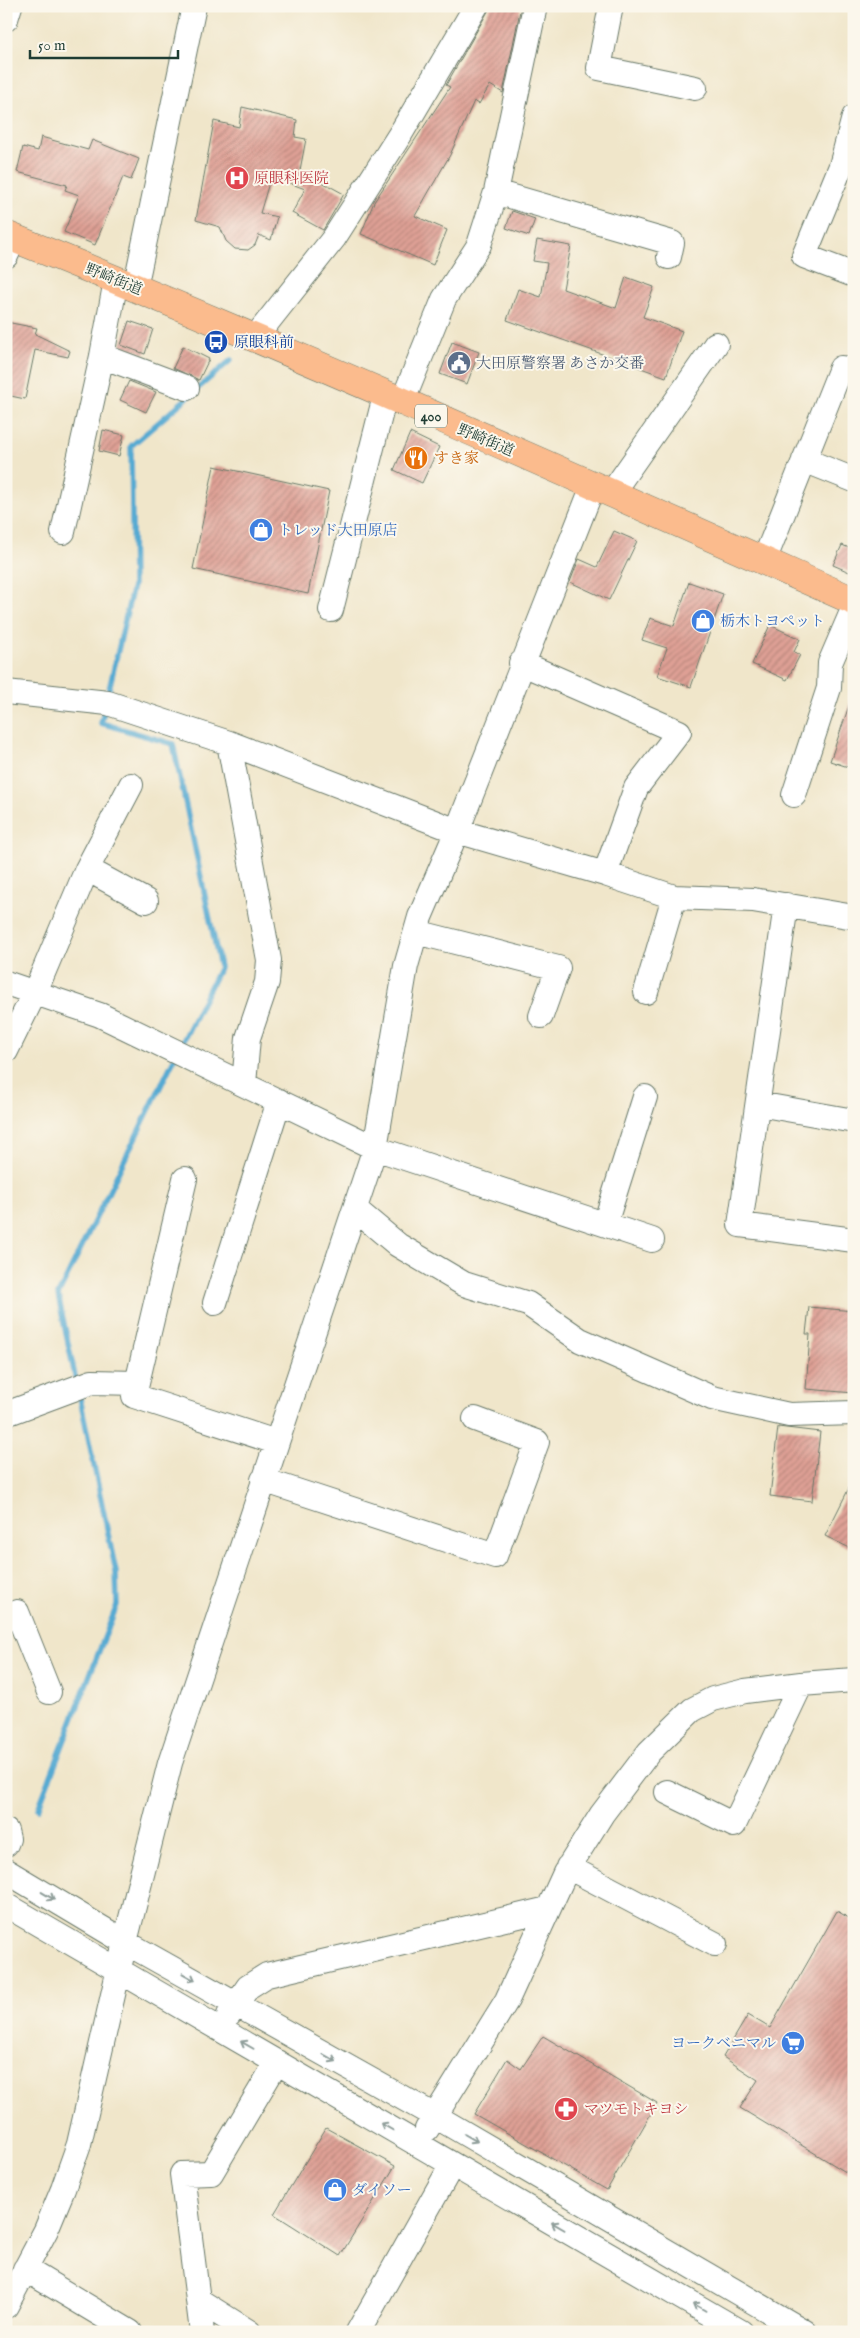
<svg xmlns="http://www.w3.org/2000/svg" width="860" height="2338" font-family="'IM FELL English','Noto Serif JP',serif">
<defs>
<pattern id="building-hatch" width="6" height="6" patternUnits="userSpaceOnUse" patternTransform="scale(1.25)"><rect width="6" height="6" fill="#dfa095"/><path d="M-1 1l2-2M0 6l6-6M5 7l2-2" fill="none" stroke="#b4847a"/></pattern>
</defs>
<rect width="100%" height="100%" fill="#fbf7ec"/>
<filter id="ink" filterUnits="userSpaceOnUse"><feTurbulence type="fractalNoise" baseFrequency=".02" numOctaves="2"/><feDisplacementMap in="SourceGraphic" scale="10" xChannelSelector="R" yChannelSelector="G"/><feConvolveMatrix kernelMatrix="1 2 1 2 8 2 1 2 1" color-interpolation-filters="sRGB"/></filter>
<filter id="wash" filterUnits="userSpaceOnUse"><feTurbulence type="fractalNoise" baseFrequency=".0096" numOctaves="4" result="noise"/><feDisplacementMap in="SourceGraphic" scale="20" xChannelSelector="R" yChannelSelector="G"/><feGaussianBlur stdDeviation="1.12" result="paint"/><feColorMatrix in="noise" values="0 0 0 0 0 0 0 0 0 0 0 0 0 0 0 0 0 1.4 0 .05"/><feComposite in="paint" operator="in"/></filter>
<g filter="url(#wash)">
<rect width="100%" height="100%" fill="#f0e6ca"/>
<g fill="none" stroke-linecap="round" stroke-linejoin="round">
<!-- stream -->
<path stroke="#56aad2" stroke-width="5.5" d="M 107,698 L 133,586 L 131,446 L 231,360
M 105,707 L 101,723 L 173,744 L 220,967 L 179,1049
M 76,1381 L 58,1295 L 175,1057
M 38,1809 L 117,1605 L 116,1572 L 79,1393"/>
</g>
<g id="blocks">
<!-- building -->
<path fill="url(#building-hatch)" d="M 491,6 L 521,6 L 503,93 L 490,85 L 479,104 L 474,101 L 450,155 L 415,216 L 447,230 L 433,265 L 361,234 L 374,202 L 450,87 L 446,85 Z
M 242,107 L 297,120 L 295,137 L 306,139 L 300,170 L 344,194 L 323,230 L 292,213 L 305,189 L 271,176 L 260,213 L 277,217 L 271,240 L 259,235 L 255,245 L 248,250 L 235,249 L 226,241 L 220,227 L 196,220 L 214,121 L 239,127 Z
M 41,137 L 88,150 L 92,140 L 139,159 L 131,180 L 123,177 L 95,245 L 64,232 L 79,195 L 65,190 L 67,185 L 17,172 L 23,147 L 38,151 Z
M 512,211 L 535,219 L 529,236 L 506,228 Z
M 537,240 L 571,246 L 563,289 L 616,308 L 626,277 L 654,287 L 643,317 L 682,331 L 666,377 L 507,320 L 518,289 L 541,297 L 547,263 L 533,261 Z
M 129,321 L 153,329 L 145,354 L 121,345 Z
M 6,322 L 37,328 L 35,334 L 70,351 L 68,357 L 35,350 L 25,399 L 6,395 Z
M 452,342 L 479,352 L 467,384 L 440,374 Z
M 183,346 L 209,359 L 199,380 L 173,368 Z
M 129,381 L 156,392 L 146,412 L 120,400 Z
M 103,430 L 124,435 L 119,456 L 99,451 Z
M 410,433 L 439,447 L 422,483 L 394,470 Z
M 214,466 L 329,491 L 308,594 L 193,569 Z
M 614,531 L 637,541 L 609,600 L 570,582 L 579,559 L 597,567 Z
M 842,545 L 854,550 L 854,574 L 833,565 Z
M 689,582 L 723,594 L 691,687 L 657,676 L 667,648 L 642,640 L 650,618 L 674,626 Z
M 770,625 L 800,639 L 794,652 L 800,655 L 787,680 L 752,664 Z
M 851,700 L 854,700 L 854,769 L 830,761 Z
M 809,1307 L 854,1311 L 854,1393 L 806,1389 L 810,1334 L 806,1334 Z
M 778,1427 L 820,1432 L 812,1501 L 770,1496 Z
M 854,1478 L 854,1550 L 825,1536 Z
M 837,1911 L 854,1921 L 854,2177 L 740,2108 L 758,2080 L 723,2057 L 748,2015 L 770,2028 Z
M 543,2036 L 657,2103 L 607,2190 L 474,2114 L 507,2059 L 521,2069 Z
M 326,2128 L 395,2166 L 340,2256 L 274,2214 Z"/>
</g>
</g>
<g filter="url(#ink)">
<use href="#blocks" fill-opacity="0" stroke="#687868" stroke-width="1"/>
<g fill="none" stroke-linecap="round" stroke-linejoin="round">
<!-- minor casing -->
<g stroke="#687868" stroke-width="26">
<path id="minor" d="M 611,6 L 599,68 L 695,88
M 6,19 L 10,6
M 854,117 L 841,166 L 804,256 L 854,275
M 496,192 L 672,243 L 669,257
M 6,256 L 14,239
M 135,288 L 194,6
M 254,339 L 334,238 L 401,133 L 476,6
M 102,356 L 187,388
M 402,403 L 444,299 L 479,245 L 496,192 L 535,6
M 804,460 L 854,480
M 611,494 L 716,344
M 63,532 L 102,356 L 116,280
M 764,561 L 841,368 L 854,371
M 331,610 L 385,396
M 521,663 L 679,732 L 636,788 L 605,874
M 6,692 L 108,703 L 229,743 L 457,831 L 605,874 L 674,897 L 753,900 L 854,917
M 229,743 L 269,960 L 267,982 L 248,1038 L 244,1084
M 794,795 L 829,688 L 830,663 L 854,607
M 87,869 L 146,901
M 786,905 L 740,1225 L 854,1240
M 416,932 L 558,968 L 541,1016
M 6,983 L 100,1015 L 375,1148 L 652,1240
M 646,992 L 674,897
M 6,1051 L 35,992 L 87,869 L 131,785
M 758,1104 L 854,1121
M 185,1179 L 134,1396 L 276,1442
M 355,1209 L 398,1245 L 464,1284 L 528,1304 L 580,1340 L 712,1398 L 789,1415 L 854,1413
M 605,1224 L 645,1097
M 215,1303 L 279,1101
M 6,1414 L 92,1382 L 137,1383
M 263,1480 L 495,1556 L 537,1442 L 475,1419
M 6,1617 L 17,1612 L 49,1692
M 667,1792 L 734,1825 L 801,1684
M 6,1831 L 8,1839 L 6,1844
M 568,1867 L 715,1944
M 6,1871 L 125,1942 L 435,2116 L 805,2332
M 6,1905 L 741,2332
M 229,2015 L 248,1987 L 267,1975 L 548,1909
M 427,2129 L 507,2000 L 565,1873 L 602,1814 L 649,1752 L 692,1710 L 713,1699 L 745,1691 L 801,1684 L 854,1680
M 25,2269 L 130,2332
M 198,2300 L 249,2332
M 6,2306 L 46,2230 L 63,2189 L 79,2144 L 125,1942 L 170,1763 L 375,1148 L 406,966 L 420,917 L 457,831 L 593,486
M 202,2332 L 182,2174 L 211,2173 L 277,2062
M 358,2332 L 452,2165"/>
</g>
<!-- highway casing -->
<g stroke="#687868" stroke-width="29">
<path id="highway" d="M 6,235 C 292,350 573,476 854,601"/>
</g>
<!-- minor -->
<use href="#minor" stroke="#fff" stroke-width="24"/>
<!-- highway -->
<use href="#highway" stroke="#fbbb8d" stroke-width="28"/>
</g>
<!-- one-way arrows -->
<defs><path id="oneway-shaft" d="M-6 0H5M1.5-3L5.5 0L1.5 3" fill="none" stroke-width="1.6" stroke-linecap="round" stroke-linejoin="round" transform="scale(1.25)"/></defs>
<g stroke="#8f9e9a">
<use href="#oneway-shaft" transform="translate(48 1896) rotate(31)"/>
<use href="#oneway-shaft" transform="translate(189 1977) rotate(29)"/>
<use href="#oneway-shaft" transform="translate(247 2045) rotate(-150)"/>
<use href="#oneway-shaft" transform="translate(330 2058) rotate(29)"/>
<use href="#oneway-shaft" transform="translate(387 2127) rotate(-150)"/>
<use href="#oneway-shaft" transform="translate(471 2138) rotate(30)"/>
<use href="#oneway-shaft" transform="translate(558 2226) rotate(-150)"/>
<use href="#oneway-shaft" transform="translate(699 2307) rotate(-150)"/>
</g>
</g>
<!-- icons -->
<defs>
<g id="hospital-disc" transform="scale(1.25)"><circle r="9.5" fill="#e0444e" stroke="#fbf7ec"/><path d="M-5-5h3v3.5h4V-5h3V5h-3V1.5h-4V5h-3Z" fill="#fff"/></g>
<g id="bus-disc" transform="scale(1.25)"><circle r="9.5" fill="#1a4fb4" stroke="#fbf7ec"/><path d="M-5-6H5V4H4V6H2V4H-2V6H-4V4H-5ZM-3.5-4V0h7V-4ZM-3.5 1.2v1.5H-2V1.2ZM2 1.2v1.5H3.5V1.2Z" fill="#fff"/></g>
<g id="civic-disc" transform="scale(1.25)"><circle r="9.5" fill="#5c6f8a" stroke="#fbf7ec"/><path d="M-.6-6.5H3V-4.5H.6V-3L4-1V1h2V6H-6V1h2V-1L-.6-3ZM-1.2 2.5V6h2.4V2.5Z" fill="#fff"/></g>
<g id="restaurant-disc" transform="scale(1.25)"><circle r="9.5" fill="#e8710a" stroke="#fbf7ec"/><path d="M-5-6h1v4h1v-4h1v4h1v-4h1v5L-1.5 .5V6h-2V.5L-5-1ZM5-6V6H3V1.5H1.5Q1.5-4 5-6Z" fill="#fff"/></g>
<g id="shop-disc" transform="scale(1.25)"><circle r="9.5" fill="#3f7fe0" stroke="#fbf7ec"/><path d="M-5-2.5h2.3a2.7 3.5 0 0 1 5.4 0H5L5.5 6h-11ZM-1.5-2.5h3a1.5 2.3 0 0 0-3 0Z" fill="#fff"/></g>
<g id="supermarket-disc" transform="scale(1.25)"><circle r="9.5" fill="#3f7fe0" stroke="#fbf7ec"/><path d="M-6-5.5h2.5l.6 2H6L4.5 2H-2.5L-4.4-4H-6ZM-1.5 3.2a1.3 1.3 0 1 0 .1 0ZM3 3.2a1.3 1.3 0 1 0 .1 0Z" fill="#fff"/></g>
<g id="pharmacy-disc" transform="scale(1.25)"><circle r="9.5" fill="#e0444e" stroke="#fbf7ec"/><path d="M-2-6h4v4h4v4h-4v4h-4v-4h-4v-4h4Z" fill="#fff"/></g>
</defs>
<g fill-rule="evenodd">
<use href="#hospital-disc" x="237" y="178"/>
<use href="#bus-disc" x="216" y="342"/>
<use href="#civic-disc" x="459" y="363"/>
<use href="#restaurant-disc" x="416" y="458"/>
<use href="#shop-disc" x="261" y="530"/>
<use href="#shop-disc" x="703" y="621"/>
<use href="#supermarket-disc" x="793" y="2043"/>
<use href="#pharmacy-disc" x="566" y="2109"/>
<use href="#shop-disc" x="335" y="2190"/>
</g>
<g text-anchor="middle" stroke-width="4" stroke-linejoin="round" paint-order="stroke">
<!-- shield labels -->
<rect fill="#fbf7ec" stroke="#61756b" stroke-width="1" x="415" y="404.5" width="32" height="23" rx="4"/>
<g font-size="14" font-weight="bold" fill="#1f3d34">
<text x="431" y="421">400</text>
</g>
<!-- health labels -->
<g font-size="15" fill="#be3a42" stroke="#fbf7ec" text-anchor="start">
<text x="254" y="183">原眼科医院</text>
<text x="584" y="2114">マツモトキヨシ</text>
</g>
<!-- street labels -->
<g font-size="15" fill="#1f3d34" stroke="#fbf7ec">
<text transform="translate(114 279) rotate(22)" y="5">野崎街道</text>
<text transform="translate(486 440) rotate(23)" y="5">野崎街道</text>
</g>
<!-- transit labels -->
<g font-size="15" fill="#164399" stroke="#fbf7ec" text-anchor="start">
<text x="234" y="347">原眼科前</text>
</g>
<!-- service labels -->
<g font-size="15" fill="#4e5e75" stroke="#fbf7ec" text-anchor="start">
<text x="476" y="368">大田原警察署 あさか交番</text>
</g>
<!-- food labels -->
<g font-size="15" fill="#c56008" stroke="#fbf7ec" text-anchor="start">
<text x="434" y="463">すき家</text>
</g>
<!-- shop labels -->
<g font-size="15" fill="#366cbe" stroke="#fbf7ec" text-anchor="start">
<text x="278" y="535">トレッド大田原店</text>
<text x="720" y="626">栃木トヨペット</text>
<text x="776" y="2048" text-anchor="end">ヨークベニマル</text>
<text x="352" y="2195">ダイソー</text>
</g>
</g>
<!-- margin -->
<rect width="860" height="2338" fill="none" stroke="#fbf7ec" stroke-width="25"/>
<!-- scale -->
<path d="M30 50v8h148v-8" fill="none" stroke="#1f3d34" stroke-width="2.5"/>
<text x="38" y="50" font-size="15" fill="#1f3d34" stroke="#fbf7ec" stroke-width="4" paint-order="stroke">50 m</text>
</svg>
